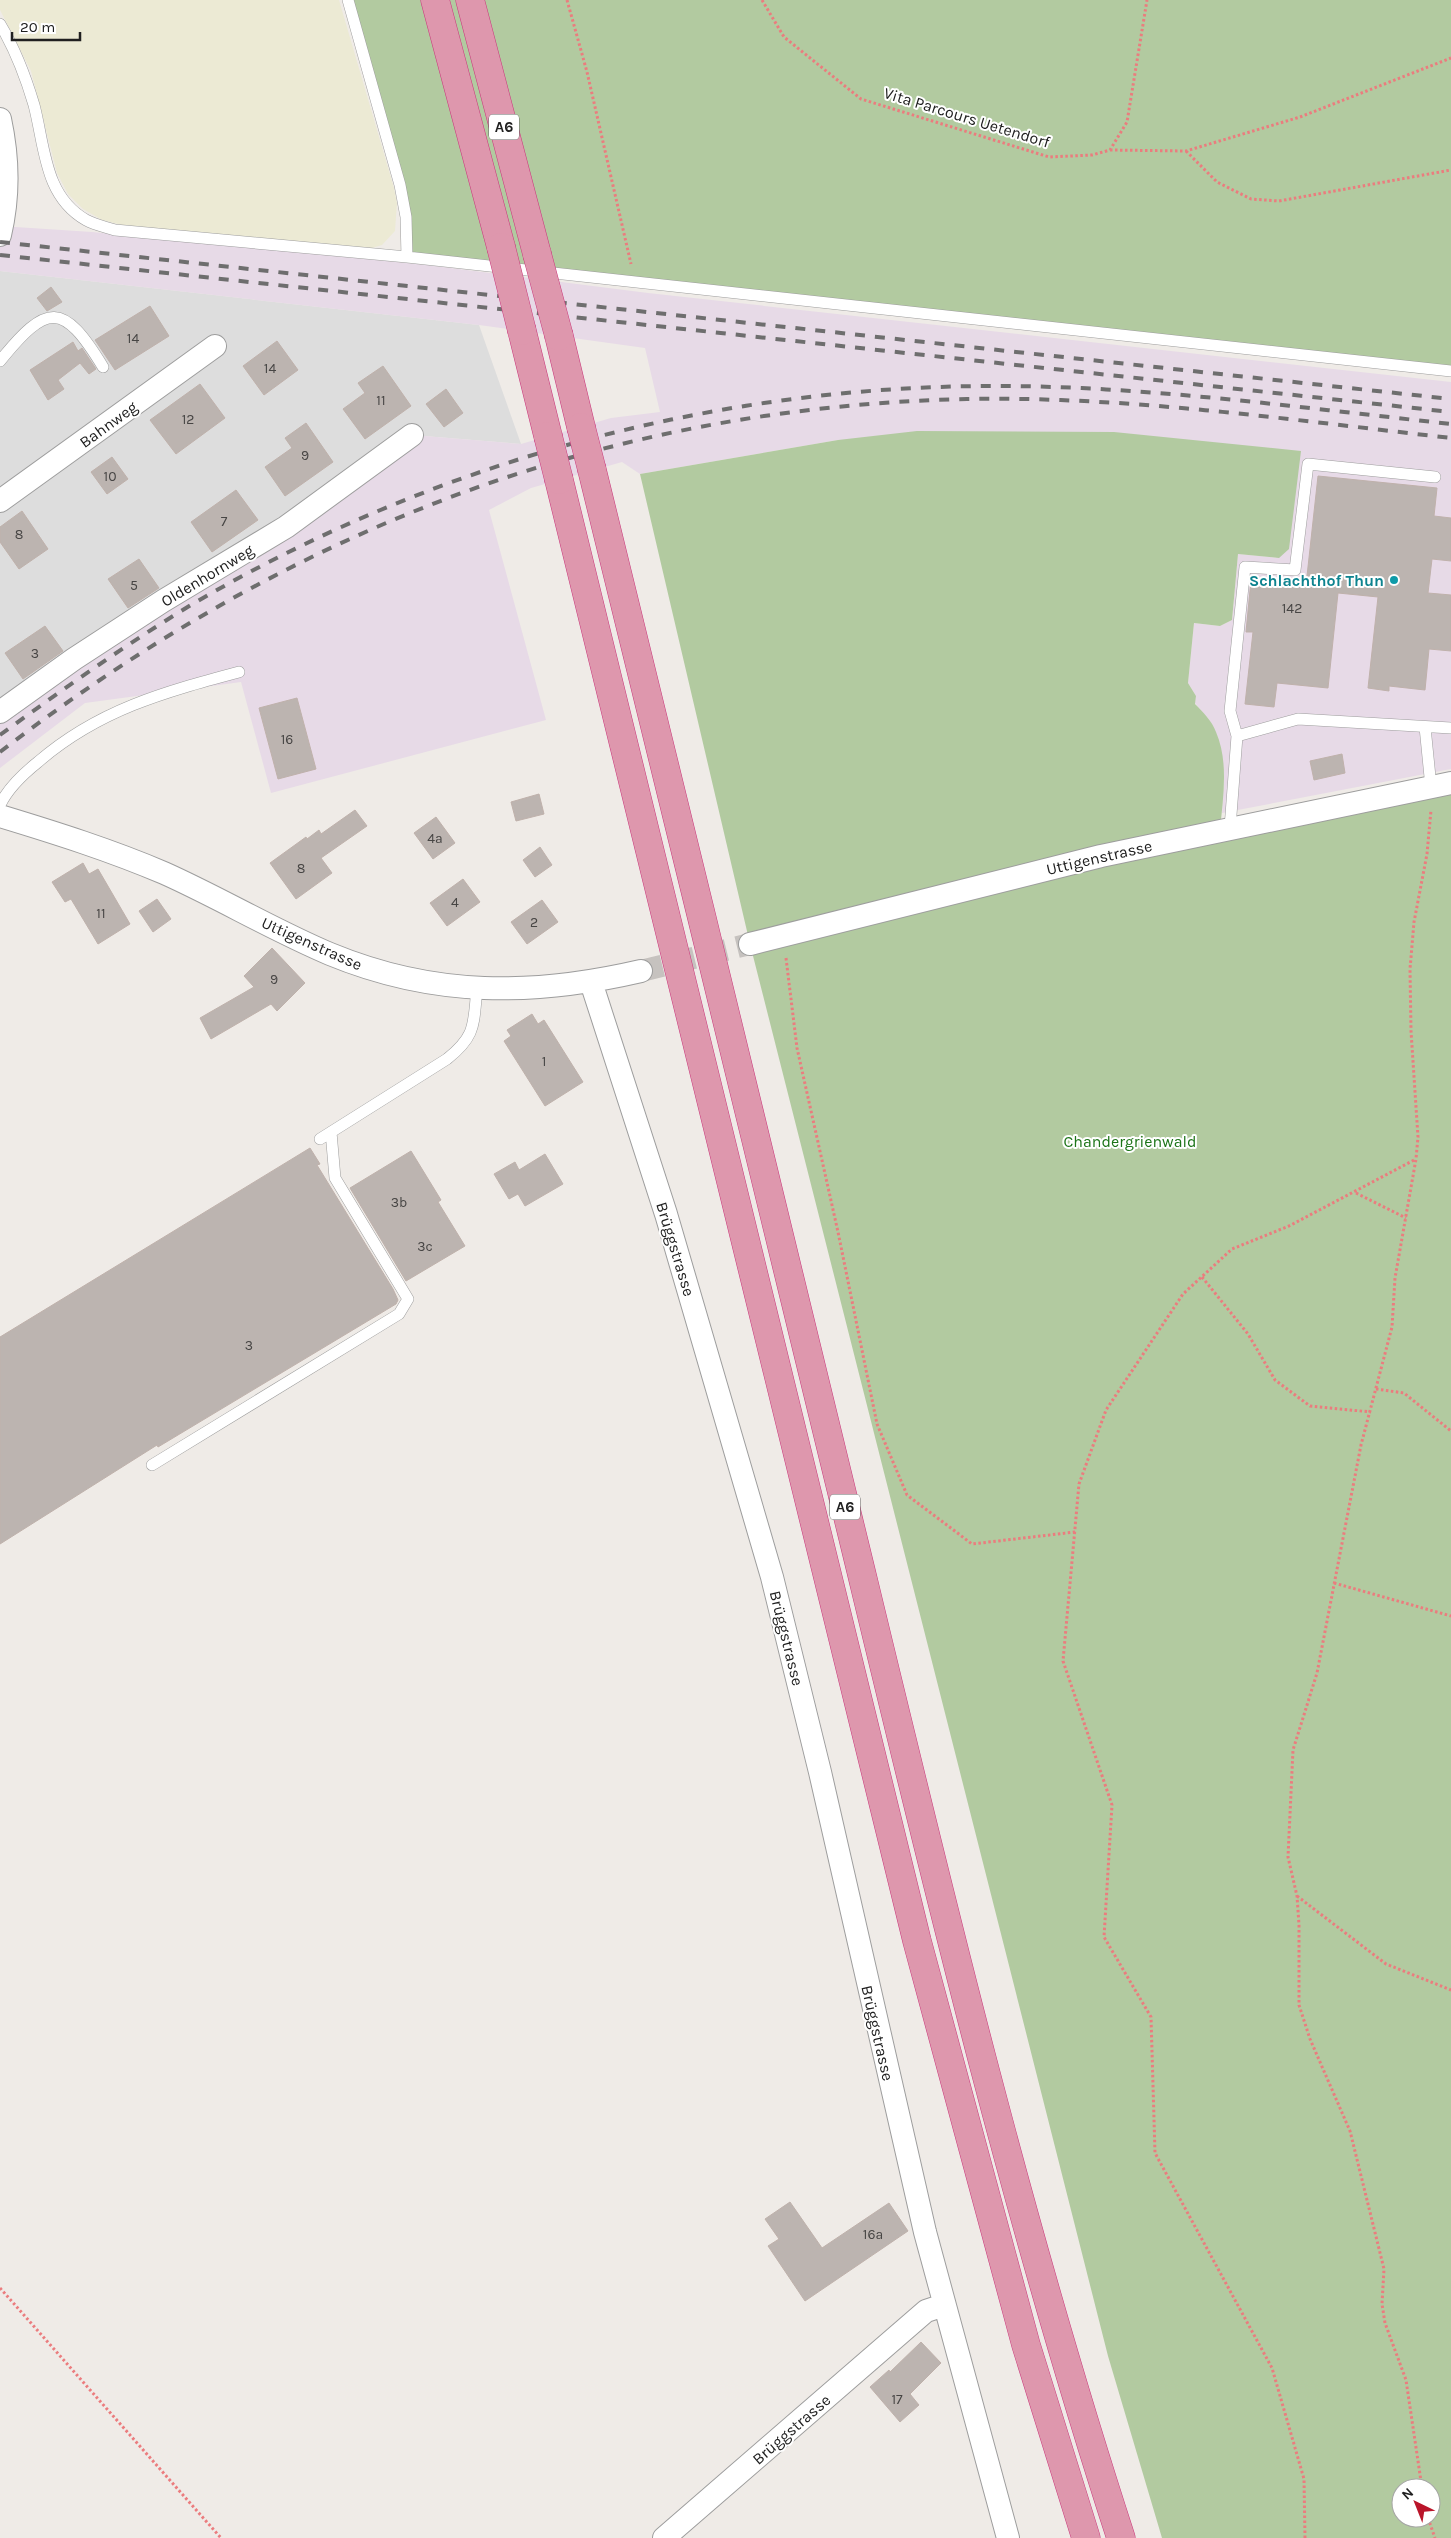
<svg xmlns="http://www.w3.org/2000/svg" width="1451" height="2538" font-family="Karla,sans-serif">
<rect width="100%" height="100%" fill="#efebe7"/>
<!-- residential -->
<path fill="#ddd" d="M 0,271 L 479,325 L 521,444 L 412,435 L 0,712 Z"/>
<!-- industrial -->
<path fill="#e7dae7" d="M 0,226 L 92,232 L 427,265 L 648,293 L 1451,382 L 1451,769 L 1222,813 L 1224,778 L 1219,741 L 1212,724 L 1195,703 L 1196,696 L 1188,683 L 1194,623 L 1220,626 L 1232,620 L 1238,554 L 1279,558 L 838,440 L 640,474 L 622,462 L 531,488 L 489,510 L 546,720 L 271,793 L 241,682 L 85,703 L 0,768 L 0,712 L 412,435 L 521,444 L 611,418 L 660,412 L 645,348 L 479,325 L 0,271 Z"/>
<!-- farmland -->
<path fill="#ecead4" d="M 0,0 L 339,0 L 394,188 L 397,203 L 395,231 L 382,245 L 372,248 L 352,247 L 122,225 L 102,220 L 83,209 L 68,194 L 57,173 L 31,71 L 0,10 Z"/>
<!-- forest -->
<path fill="#b2caa0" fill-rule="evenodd" d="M 348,0 L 1451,0 L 1451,371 L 407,257 L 406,217 Z
M 917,431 L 1114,432 L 1301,451 L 1289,549 L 1279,558 L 1238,554 L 1232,620 L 1220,626 L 1194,623 L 1188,683 L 1196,696 L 1195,704 C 1203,712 1212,721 1216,732 C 1229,762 1223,798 1220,830 L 1451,783 L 1451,2538 L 1162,2538 L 1108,2356 L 750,944 L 640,474 L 838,440 ZM 1401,2488 L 1431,2488 L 1431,2518 L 1401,2518 Z"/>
<!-- building -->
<path fill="#bcb4b0" stroke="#bfb1ab" d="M 51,287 L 62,302 L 47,311 L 37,298 Z
M 150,306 L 169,336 L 115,370 L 95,340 Z
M 277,341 L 298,370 L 264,395 L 243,366 Z
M 73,342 L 78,351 L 82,348 L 96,369 L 89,374 L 80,363 L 58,380 L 64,389 L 48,400 L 30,370 Z
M 383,366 L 411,406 L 365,439 L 343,409 L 365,393 L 358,383 Z
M 200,384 L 225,418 L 176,454 L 150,420 Z
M 446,389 L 463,413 L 444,427 L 426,404 Z
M 306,423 L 333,462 L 285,496 L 265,467 L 292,448 L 285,438 Z
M 112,457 L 128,479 L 107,494 L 91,472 Z
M 1318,476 L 1437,488 L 1434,516 L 1451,518 L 1451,561 L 1432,559 L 1428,593 L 1451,595 L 1451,651 L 1429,649 L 1425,690 L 1389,686 L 1389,691 L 1368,688 L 1378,597 L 1338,593 L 1328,688 L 1277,683 L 1274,707 L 1245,704 L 1253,632 L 1246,632 L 1251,580 L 1306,585 Z
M 236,490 L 258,520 L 212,552 L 191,522 Z
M 22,511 L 48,549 L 19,569 L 0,542 L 0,527 Z
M 139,559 L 159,588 L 128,608 L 108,579 Z
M 45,626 L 63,651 L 23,679 L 5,653 Z
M 297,698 L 316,769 L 278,779 L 259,708 Z
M 1342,754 L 1345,773 L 1314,780 L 1310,761 Z
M 539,794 L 544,814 L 516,821 L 511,802 Z
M 355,810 L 367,826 L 321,858 L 332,873 L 296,899 L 270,863 L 306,837 L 307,839 L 319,830 L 321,834 Z
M 436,817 L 455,843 L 433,859 L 414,833 Z
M 540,847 L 552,865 L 535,877 L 523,860 Z
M 83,863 L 89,874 L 98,869 L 130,924 L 98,944 L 71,899 L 65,902 L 52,882 Z
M 463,879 L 480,902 L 447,926 L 430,903 Z
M 157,899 L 171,919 L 153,932 L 139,911 Z
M 542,900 L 558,922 L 527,944 L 511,922 Z
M 272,948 L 305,983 L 277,1011 L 271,1004 L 211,1039 L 200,1018 L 254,987 L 244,976 Z
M 532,1014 L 538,1024 L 544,1020 L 583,1082 L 545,1106 L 504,1041 L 511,1036 L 507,1030 Z
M 310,1148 L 320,1164 L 317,1165 L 393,1289 L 398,1300 L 396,1304 L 158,1447 L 157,1445 L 0,1544 L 0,1337 Z
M 411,1151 L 441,1200 L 438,1202 L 465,1246 L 406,1281 L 350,1188 Z
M 545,1154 L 563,1184 L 525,1206 L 518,1194 L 509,1199 L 494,1174 L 515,1162 L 519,1170 Z
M 790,2202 L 822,2248 L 889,2203 L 908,2231 L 805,2301 L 768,2246 L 779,2239 L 765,2219 Z
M 921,2342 L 941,2363 L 910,2394 L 919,2405 L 900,2422 L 870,2387 L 889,2370 L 890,2372 Z"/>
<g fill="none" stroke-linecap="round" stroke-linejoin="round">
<!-- minor-tunnel -->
<path stroke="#c6c2bf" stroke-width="22" stroke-dasharray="22 11" stroke-linecap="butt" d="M 641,971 L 750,944"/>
<!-- service casing -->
<g stroke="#9d9d9d" stroke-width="12">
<path id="service" d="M 348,0 L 400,185 L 406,217 L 407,257
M 0,24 C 15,49 26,78 34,105 C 45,147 44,196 86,220 C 95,225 106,227 115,230 L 407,257 L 1451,371
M 0,361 C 47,303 63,301 103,367
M 1425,727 L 1431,787
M 1237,736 L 1298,719 L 1451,728
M 0,805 C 8,788 23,774 38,762 C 98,710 164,692 239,672
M 1230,828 L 1237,736 L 1230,711 L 1245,567 L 1295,570 L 1308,464 L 1435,477
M 320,1139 L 447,1059 C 477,1035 473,1024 477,989
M 152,1465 L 399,1314 L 408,1299 L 335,1178 L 331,1132"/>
</g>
<!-- minor casing -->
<g stroke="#9d9d9d" stroke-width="24">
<path id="minor" d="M 0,119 C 8,156 9,197 0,235
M 0,501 L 215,346
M 0,712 L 74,659 L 163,601 L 286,527 L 412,435
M 0,816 C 56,833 110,850 164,873 C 220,898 273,930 330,954 C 434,997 533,996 641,971
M 750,944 L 1101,856 L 1451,783
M 591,982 L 666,1214 L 772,1577 L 820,1772 L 925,2232 L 1008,2538
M 664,2538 L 926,2311 L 944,2305"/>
</g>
<!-- motorway casing -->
<g stroke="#c9397c" stroke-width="29">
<path id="motorway" d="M 435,0 L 501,247
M 470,0 L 537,254
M 522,331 L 548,436
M 559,336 L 581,427
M 592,470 C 683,838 772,1207 862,1575 C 940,1898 1018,2222 1121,2538
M 559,480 L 917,1941 L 1026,2345 L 1086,2538"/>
</g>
<!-- path -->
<path stroke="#eb7c7e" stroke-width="3" stroke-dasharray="2.5 2.5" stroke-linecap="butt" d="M 567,0 L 587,72 L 631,264
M 762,0 L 784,37 L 861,99 L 1049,157 L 1092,155 L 1110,150 L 1127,122 L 1147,0
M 1110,150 L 1186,151 L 1300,117 L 1451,58
M 1186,151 L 1217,182 L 1251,199 L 1279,201 L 1451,170
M 786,958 L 797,1048 L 838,1232 L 877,1424 L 907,1495 L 972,1544 L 1075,1532
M 1356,1193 L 1406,1218
M 1202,1277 L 1248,1334 L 1275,1380 L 1310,1406 L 1371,1412
M 1376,1389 L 1404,1393 L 1451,1431
M 1334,1583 L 1451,1616
M 1297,1896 L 1386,1964 L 1451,1990
M 0,2288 L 221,2538
M 1422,2488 L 1406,2380 L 1385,2323 L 1382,2304 L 1384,2269 L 1350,2131 L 1310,2039 L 1299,2005 L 1299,1925 L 1297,1896 L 1288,1857 L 1293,1750 L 1317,1673 L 1361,1445 L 1392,1327 L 1395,1278 L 1416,1159 L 1418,1137 L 1411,1031 L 1410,969 L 1414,922 L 1427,854 L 1431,810
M 1428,2518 L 1435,2538
M 1305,2538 L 1304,2479 L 1272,2368 L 1155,2153 L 1151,2017 L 1104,1937 L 1112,1805 L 1063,1661 L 1079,1484 L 1106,1410 L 1183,1294 L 1232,1249 L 1289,1226 L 1416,1159"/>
<!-- service -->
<use href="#service" stroke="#fff" stroke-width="11"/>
<!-- minor -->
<use href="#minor" stroke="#fff" stroke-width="22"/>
<!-- motorway -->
<use href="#motorway" stroke="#de97ad" stroke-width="28"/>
<!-- rail -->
<path stroke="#6e6e6e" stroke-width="4" stroke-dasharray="10 10" stroke-linecap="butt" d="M 0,242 L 1451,399
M 0,255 L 1451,412
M 0,735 C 62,690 125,645 191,605 C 437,460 721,384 1006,386 C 1155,387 1303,408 1451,424
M 0,752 C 288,531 602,407 967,399 C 1129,396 1291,420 1451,438"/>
<!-- motorway-bridge casing -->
<g stroke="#c9397c" stroke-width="29" stroke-linecap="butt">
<path id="motorway-bridge" d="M 501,247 L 522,331
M 537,254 L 559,336
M 581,427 L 592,470
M 548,436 L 559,480"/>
</g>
<!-- motorway-bridge -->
<use href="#motorway-bridge" stroke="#de97ad" stroke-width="28"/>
</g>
<!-- markers -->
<circle fill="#0f9aa8" stroke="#fff" stroke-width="2" cx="1394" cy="580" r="5"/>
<g text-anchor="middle" stroke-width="4" stroke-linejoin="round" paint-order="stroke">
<!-- number labels -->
<g font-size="14" fill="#474544">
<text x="133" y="343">14</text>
<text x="270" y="373">14</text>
<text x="381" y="405">11</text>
<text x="188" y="424">12</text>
<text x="305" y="460">9</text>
<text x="110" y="481">10</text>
<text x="224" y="526">7</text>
<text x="19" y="539">8</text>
<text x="134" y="590">5</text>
<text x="1292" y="613">142</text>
<text x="35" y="658">3</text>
<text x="287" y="744">16</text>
<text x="435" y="843">4a</text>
<text x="301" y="873">8</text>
<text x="455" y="907">4</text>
<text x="101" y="918">11</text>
<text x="534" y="927">2</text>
<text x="274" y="984">9</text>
<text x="544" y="1066">1</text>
<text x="399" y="1207">3b</text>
<text x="425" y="1251">3c</text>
<text x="249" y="1350">3</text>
<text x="873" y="2239">16a</text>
<text x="897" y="2404">17</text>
</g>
<!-- shield labels -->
<g fill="#fff" stroke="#636363" stroke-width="1">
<rect x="489" y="114.5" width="30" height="25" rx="4"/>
<rect x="830" y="1494.5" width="30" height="25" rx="4"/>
</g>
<g font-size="15" font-weight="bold" fill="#202020">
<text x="504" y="132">A6</text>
<text x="845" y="1512">A6</text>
</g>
<!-- street labels -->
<g font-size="16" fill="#202020" stroke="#fff">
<text transform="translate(967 117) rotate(17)" y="6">Vita Parcours Uetendorf</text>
<text transform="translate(108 424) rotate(-36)" y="6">Bahnweg</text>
<text transform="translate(207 575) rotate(-31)" y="6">Oldenhornweg</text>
<text transform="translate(1099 857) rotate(-13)" y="6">Uttigenstrasse</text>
<text transform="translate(312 943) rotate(24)" y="6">Uttigenstrasse</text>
<text transform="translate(676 1249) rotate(73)" y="6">Brüggstrasse</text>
<text transform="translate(787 1638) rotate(76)" y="6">Brüggstrasse</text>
<text transform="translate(878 2033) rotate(77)" y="6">Brüggstrasse</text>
<text transform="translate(791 2429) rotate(-41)" y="6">Brüggstrasse</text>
</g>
<!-- culture labels -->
<g font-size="16" font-weight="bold" fill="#0d838f" stroke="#fff" text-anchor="end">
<text x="1384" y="586">Schlachthof Thun</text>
</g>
<!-- park labels -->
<g font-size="16" fill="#1c7418" stroke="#fff">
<text x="1130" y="1147">Chandergrienwald</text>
</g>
</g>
<!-- north arrow -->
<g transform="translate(1416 2503) rotate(317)"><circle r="24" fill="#ffffff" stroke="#a6a6a6"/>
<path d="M0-4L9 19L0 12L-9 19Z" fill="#ba152a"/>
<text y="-8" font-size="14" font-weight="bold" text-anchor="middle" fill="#202020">N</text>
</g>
<!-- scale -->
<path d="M12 32v8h68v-8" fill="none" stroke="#202020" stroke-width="2.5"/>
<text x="20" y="32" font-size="15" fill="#202020" stroke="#ffffff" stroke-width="4" paint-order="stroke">20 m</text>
</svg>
